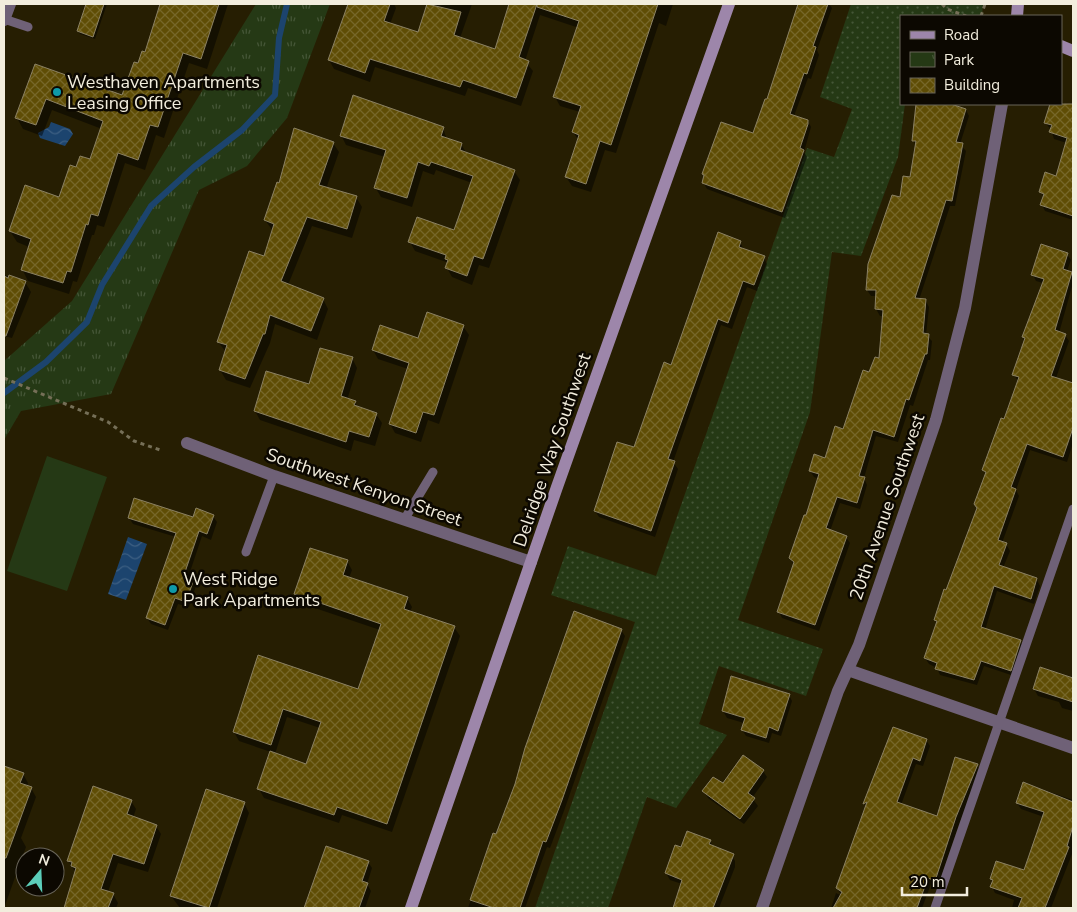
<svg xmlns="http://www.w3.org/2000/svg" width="1077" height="912" font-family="'Nunito Sans',sans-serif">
<defs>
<pattern id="grass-dots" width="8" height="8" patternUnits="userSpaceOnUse" patternTransform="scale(1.25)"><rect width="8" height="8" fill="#253915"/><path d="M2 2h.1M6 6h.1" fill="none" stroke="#455637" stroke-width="1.8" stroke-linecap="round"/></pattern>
<pattern id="park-tufts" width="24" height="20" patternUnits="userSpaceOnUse" patternTransform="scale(1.25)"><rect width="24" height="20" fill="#253915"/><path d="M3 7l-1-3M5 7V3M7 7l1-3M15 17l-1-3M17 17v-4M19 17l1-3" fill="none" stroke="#455637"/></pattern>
<pattern id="water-waves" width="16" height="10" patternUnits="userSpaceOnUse" patternTransform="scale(1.25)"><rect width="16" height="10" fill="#1c446e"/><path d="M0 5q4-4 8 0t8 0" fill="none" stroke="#3d5f82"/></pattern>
<pattern id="building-cross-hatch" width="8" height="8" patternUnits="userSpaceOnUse" patternTransform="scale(1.25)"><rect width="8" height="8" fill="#5f4d05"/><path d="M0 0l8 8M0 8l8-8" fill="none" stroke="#766729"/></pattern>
</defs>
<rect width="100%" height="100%" fill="#261e02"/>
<!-- grass -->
<path fill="url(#grass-dots)" d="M 851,4 L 983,4 L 982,16 L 901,16 L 901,104 L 905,104 L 898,157 L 861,256 L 832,252 L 810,412 L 738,620 L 823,649 L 806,696 L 719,666 L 699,724 L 727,735 L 676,808 L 647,797 L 608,908 L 535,908 L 635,622 L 551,595 L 568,546 L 656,576 L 807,148 L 834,157 L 852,109 L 820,97 Z"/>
<!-- park -->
<path fill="url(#park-tufts)" d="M 256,4 L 330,4 L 287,118 L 247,166 L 199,190 L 111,394 L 21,411 L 4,440 L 4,361 L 72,301 Z"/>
<!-- pitch -->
<path fill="#253915" d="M 47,456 L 107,477 L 67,591 L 7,571 Z"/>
<!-- water -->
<path fill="url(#water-waves)" d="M 51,122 L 70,129 L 73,134 L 65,146 L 40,138 L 38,133 L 49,127 Z
M 128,537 L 147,544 L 126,600 L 108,594 Z"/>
<!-- shadow -->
<path fill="#0007" fill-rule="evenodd" d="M 87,4 L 107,4 L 95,39 L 80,34 L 78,31 Z
M 162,4 L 228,4 L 207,69 L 189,63 L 164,138 L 156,135 L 145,170 L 125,163 L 104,227 L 97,225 L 94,235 L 92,235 L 77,282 L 73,281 L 69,294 L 28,281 L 22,269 L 29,247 L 17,242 L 10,231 L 60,198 L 77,169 L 91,161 L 102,129 L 52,110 L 42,136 L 23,129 L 17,118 L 36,65 L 122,96 L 146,54 Z
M 349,4 L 394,4 L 396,8 L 390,24 L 419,33 L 429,4 L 472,4 L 460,38 L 495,50 L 513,23 L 519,4 L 673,4 L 666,26 L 659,23 L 616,153 L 605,150 L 591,192 L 572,186 L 566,177 L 579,141 L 573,132 L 580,112 L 560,106 L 555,97 L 579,28 L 540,15 L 525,61 L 533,71 L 521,106 L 468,88 L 465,96 L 375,67 L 370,82 L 334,69 L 329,60 Z
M 799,4 L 829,4 L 832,8 L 817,50 L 819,55 L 811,79 L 808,78 L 794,116 L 808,121 L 811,127 L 804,152 L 807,157 L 785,218 L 707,189 L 703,182 L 705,177 L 703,174 L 754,135 L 768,101 Z
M 1061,103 L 1073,106 L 1073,145 L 1054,139 L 1051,130 L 1045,122 L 1051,104 Z
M 918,104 L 953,104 L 952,106 L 966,110 L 969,116 L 960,144 L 966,151 L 955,206 L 950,206 L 919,300 L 925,300 L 929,307 L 926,335 L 932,341 L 930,360 L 928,360 L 913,406 L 910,405 L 898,442 L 876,436 L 864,478 L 867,485 L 860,509 L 840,503 L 830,531 L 846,537 L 850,543 L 819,631 L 782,618 L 779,612 L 794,565 L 790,558 L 807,517 L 819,479 L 814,477 L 810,471 L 826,460 L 844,430 L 870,374 L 881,360 L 884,316 L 880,316 L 876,309 L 877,296 L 871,296 L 867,290 L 911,178 L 916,146 L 913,140 Z
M 443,128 L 447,140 L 461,144 L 467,154 L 514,171 L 520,180 L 489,268 L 479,265 L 472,285 L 452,277 L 447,268 L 449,263 L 415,251 L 410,242 L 455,232 L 472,183 L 436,170 L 434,175 L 423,171 L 412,207 L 381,197 L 375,187 L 385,157 L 346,145 L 341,135 Z
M 333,143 L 339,152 L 326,189 L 356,197 L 362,207 L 352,238 L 312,226 L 288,285 L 323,299 L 328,309 L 317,340 L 275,324 L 270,343 L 250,388 L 226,380 L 220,370 L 226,352 L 218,342 L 264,257 L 273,231 L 265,220 L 279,185 Z
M 1061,165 L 1073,169 L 1073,220 L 1045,211 L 1042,205 L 1044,197 L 1041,192 L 1057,178 Z
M 740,242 L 744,250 L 764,258 L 767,264 L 757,291 L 747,287 L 732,329 L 721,325 L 673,462 L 678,469 L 655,537 L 599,517 L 595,511 L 635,449 L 672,366 Z
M 1067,254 L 1071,260 L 1067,271 L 1073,277 L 1073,283 L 1059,333 L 1065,335 L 1069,341 L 1056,378 L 1073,385 L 1073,443 L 1067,462 L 1030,450 L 1016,490 L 1019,496 L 1002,543 L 1006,544 L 1010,551 L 1003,568 L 1037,580 L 1040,586 L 1034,604 L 997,591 L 985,630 L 1020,641 L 1024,647 L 1014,676 L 984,666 L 977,685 L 940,675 L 937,668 L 929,664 L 925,658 L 938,623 L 935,619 L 978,508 L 986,475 L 984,470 L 1018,381 L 1014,375 L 1025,340 L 1024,337 L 1043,283 L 1036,281 L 1033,275 Z
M 4,275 L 25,282 L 31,292 L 12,338 L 4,336 Z
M 463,326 L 469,335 L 439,424 L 428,420 L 421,442 L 395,433 L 390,424 L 408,369 L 378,359 L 373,350 L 419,340 Z
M 352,358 L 357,368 L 347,400 L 355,402 L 358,408 L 376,414 L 382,423 L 375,446 L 354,440 L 351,451 L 260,420 L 255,411 L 310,386 Z
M 213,516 L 217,522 L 211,540 L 202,536 L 188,578 L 193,580 L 196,586 L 189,607 L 178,604 L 168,630 L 151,624 L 147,618 L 176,537 L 133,524 L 129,518 L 194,519 Z
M 347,561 L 352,570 L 349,578 L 407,598 L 412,607 L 410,612 L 454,627 L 460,636 L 392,832 L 342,815 L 339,823 L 264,798 L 259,789 L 271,752 L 239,741 L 234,732 L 259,657 L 359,690 L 380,630 L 300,603 L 295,594 ZM 287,717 L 320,728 L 307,765 L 275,754 Z
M 621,630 L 625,636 L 565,808 L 550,848 L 547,847 L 525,908 L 468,908 L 494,835 L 497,836 Z
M 1041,668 L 1073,679 L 1073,711 L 1062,708 L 1059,702 L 1038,696 L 1034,689 Z
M 789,695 L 792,701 L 781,736 L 772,733 L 769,743 L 746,736 L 742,730 L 744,723 L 727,718 L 723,711 Z
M 894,729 L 926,740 L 930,746 L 923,766 L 916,764 L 901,805 L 937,817 L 977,766 L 981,772 L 959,824 L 938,886 L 931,884 L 922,908 L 831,908 L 836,893 L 842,896 L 837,888 L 867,808 L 864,804 Z
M 744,757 L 763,771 L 767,777 L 752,798 L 758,806 L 744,824 L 708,798 L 704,791 L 723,785 Z
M 4,767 L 23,774 L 28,783 L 26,787 L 31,788 L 36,797 L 21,838 L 26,847 L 4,908 Z
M 1024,783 L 1073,800 L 1072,854 L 1051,908 L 1012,908 L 1014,900 L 995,893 L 992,887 L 994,882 L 992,879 L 1024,872 L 1044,817 L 1021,809 L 1017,803 Z
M 131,801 L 136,809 L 133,818 L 156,826 L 161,834 L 148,872 L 118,863 L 108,892 L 113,894 L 118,903 L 116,908 L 65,908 L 76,873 L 68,860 Z
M 244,803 L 249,813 L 217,908 L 180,908 L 171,896 Z
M 710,841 L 714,848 L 731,854 L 735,861 L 735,867 L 719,908 L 674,908 L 682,884 L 670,880 L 666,873 L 682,849 Z
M 327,847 L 368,862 L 372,868 L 367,884 L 371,891 L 365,908 L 305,908 Z"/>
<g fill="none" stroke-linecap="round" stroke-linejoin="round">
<!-- stream -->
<path stroke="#1c446e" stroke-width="6" d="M 4,393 L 46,362 L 87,322 L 102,285 L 151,206 L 194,167 L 242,130 L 275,95 L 279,38 L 287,4"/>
</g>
<!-- building -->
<path fill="url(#building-cross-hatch)" stroke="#8b8163" d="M 86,4 L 104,4 L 93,37 L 77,31 Z
M 160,4 L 219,4 L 201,59 L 183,53 L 158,127 L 150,125 L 138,160 L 118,153 L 98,216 L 91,214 L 88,225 L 86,224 L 71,272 L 67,271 L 63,283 L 21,270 L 31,239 L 9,231 L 25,185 L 59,197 L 70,165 L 76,167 L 80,156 L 90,159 L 103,121 L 46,99 L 36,125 L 15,118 L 35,64 L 122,95 L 134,62 L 138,63 L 142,51 L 145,52 Z
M 348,4 L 390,4 L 384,21 L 418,32 L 427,4 L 461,12 L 454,35 L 495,49 L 509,4 L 537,4 L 519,57 L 529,61 L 516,98 L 463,80 L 460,87 L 370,59 L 365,73 L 328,60 Z
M 537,4 L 658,4 L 611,145 L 600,141 L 586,184 L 565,177 L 579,135 L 572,132 L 581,106 L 553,97 L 579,21 L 537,7 Z
M 798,4 L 828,4 L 813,46 L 816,47 L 807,74 L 804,73 L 790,114 L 808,120 L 808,124 L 800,148 L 804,150 L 782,212 L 702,183 L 704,175 L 702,174 L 721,122 L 753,133 L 765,99 L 767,99 Z
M 353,95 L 444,127 L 441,136 L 462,143 L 460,150 L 515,170 L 483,259 L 474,256 L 467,276 L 445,268 L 448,260 L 445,259 L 446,255 L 408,242 L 417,217 L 454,230 L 473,176 L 431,162 L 429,166 L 418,162 L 407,198 L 374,188 L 386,150 L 340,136 Z
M 916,104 L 951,104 L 966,109 L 956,142 L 963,143 L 952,201 L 946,200 L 915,298 L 926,299 L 923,333 L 929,334 L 927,354 L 925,354 L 909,400 L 906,399 L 894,437 L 873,430 L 859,476 L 865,477 L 857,503 L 837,497 L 826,528 L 847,536 L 815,625 L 777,612 L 794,562 L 789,558 L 804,515 L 806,515 L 819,474 L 809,471 L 814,454 L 825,458 L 835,426 L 843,429 L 863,370 L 869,372 L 875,357 L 879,358 L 883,310 L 875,309 L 876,290 L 866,290 L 868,264 L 892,195 L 900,197 L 903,176 L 910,177 L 916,141 L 912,141 Z
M 1050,104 L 1073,104 L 1073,216 L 1040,205 L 1044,194 L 1039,192 L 1045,172 L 1056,176 L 1067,138 L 1049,132 L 1052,125 L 1044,123 Z
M 294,128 L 334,142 L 319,185 L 357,196 L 347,229 L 307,217 L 281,281 L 324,298 L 311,331 L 270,315 L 265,334 L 263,334 L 245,379 L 219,370 L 227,345 L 217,342 L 249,251 L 264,256 L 274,224 L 264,220 L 277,182 L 279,183 Z
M 718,232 L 741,241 L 739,247 L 765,256 L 754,285 L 743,281 L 728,323 L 718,319 L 668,459 L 675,461 L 651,531 L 594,511 L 617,442 L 634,447 L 664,362 L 671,365 Z
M 1041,244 L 1068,253 L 1063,269 L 1072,272 L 1055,330 L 1066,334 L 1051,376 L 1073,383 L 1073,428 L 1063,457 L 1027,444 L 1011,487 L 1016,489 L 998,540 L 1007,543 L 999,565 L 1037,578 L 1031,599 L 994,586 L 981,627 L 1021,640 L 1011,671 L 981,661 L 974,680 L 935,669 L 937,663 L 924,658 L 937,621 L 934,620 L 944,589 L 946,590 L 977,508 L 974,504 L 986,472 L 982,470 L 1001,418 L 1004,419 L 1019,377 L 1012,375 L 1025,338 L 1022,337 L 1044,279 L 1031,275 Z
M 9,275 L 26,281 L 6,336 L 4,336 L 4,276 L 8,278 Z
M 427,312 L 464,325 L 434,415 L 423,412 L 416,433 L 389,424 L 409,363 L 372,350 L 380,325 L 418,338 Z
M 320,348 L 353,357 L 341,396 L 356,401 L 354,405 L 377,413 L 369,437 L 349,431 L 346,442 L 254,411 L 266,371 L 309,384 Z
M 134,498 L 193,517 L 196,508 L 214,515 L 207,534 L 199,531 L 184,575 L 194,579 L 186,602 L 175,598 L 165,625 L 146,618 L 176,533 L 128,518 Z
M 310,548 L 348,560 L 343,575 L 408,597 L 404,609 L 455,626 L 387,824 L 337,807 L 334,815 L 257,789 L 270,751 L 306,764 L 321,722 L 283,709 L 271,745 L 233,732 L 258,655 L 358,689 L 381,624 L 294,594 Z
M 574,611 L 622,629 L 562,800 L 546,842 L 543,841 L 520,908 L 494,908 L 470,900 L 493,833 L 496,834 L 515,784 L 525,748 Z
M 1040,667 L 1073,678 L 1073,702 L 1033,689 Z
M 731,676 L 790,694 L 778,731 L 769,727 L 766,738 L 741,730 L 745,718 L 722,711 Z
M 893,727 L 927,739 L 920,761 L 913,758 L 897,802 L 937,816 L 955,757 L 978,764 L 956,817 L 935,881 L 928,878 L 917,908 L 833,908 L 842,892 L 836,888 L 867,802 L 863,804 Z
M 743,755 L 764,770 L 748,793 L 755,798 L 740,819 L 702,791 L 713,777 L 723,783 Z
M 4,766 L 24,773 L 20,783 L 32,787 L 6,858 L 4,858 Z
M 1023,782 L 1073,802 L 1073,826 L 1067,846 L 1069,847 L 1045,908 L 1018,908 L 1022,898 L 990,887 L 993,880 L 990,879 L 996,861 L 1024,870 L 1044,812 L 1016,803 Z
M 93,786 L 132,800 L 127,814 L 157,825 L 144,864 L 113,854 L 101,889 L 114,893 L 108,908 L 64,908 L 76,868 L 71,866 L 72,862 L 67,861 Z
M 206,789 L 245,802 L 209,908 L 170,896 Z
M 687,831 L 711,840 L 709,844 L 734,854 L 713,908 L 673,908 L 682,880 L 665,873 L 675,845 L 681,847 Z
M 326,846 L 369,861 L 362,881 L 368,883 L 359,908 L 304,908 Z"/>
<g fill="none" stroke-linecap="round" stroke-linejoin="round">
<!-- path -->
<path stroke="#756f57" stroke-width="3" stroke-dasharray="4 4" stroke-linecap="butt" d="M 942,4 L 947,9 L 966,16
M 981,16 L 985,4
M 4,378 L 108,422 L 134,441 L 163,451"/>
<!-- lane -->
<path stroke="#6f6177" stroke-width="9" d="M 4,19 L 28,27
M 404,520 L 433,472
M 246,552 L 274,476
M 935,908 L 1073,509"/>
<!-- street -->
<path stroke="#6f6177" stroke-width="12" d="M 4,20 L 10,4
M 187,443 L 274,476 L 531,562
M 848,670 L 1073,748
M 762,908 L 838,691 L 859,645 L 936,420 L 965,308 L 1002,104"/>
<!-- secondary -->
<path stroke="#9d86aa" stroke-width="12" d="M 1017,16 L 1018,4
M 1061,46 L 1073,51
M 411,908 L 557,487 L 729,4"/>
</g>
<!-- markers -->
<g fill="#0f9aa8" stroke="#0c0801" stroke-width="2">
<circle cx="57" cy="92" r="5"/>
<circle cx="173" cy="589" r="5"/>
</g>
<g text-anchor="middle" stroke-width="5" stroke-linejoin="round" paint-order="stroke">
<!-- poi labels -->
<g font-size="18" fill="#f2eddd" stroke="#0c0801" text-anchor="start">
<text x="67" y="88">Westhaven Apartments<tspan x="67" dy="21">Leasing Office</tspan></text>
<text x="183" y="585">West Ridge<tspan x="183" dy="21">Park Apartments</tspan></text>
</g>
<!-- street labels -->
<g font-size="18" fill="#f2eddd" stroke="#0c0801">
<text transform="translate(552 450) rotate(-71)" y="6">Delridge Way Southwest</text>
<text transform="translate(364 487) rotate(19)" y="6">Southwest Kenyon Street</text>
<text transform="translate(887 507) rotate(-71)" y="6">20th Avenue Southwest</text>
</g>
</g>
<!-- border -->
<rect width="1077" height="912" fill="none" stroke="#f2eddd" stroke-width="10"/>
<!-- legend -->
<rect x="900" y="15" width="162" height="90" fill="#0c0801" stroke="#686459"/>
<rect x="910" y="31" width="25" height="8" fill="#9d86aa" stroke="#686459"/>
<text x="944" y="40" font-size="15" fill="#f2eddd">Road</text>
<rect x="910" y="52" width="25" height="15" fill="url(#park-tufts)" stroke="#686459"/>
<text x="944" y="65" font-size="15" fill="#f2eddd">Park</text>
<rect x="910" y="78" width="25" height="15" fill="url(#building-cross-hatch)" stroke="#686459"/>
<text x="944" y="90" font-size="15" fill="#f2eddd">Building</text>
<!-- north arrow -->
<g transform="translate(40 872) rotate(19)"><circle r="24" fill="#0c0801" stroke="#686459"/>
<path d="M0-4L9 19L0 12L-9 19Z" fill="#5cceba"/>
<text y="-8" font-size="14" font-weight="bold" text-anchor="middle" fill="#f2eddd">N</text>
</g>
<!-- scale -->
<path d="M902 887v8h65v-8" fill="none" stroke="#f2eddd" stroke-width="2.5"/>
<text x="910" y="887" font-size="15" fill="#f2eddd" stroke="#0c0801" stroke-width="4" paint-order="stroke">20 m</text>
</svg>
